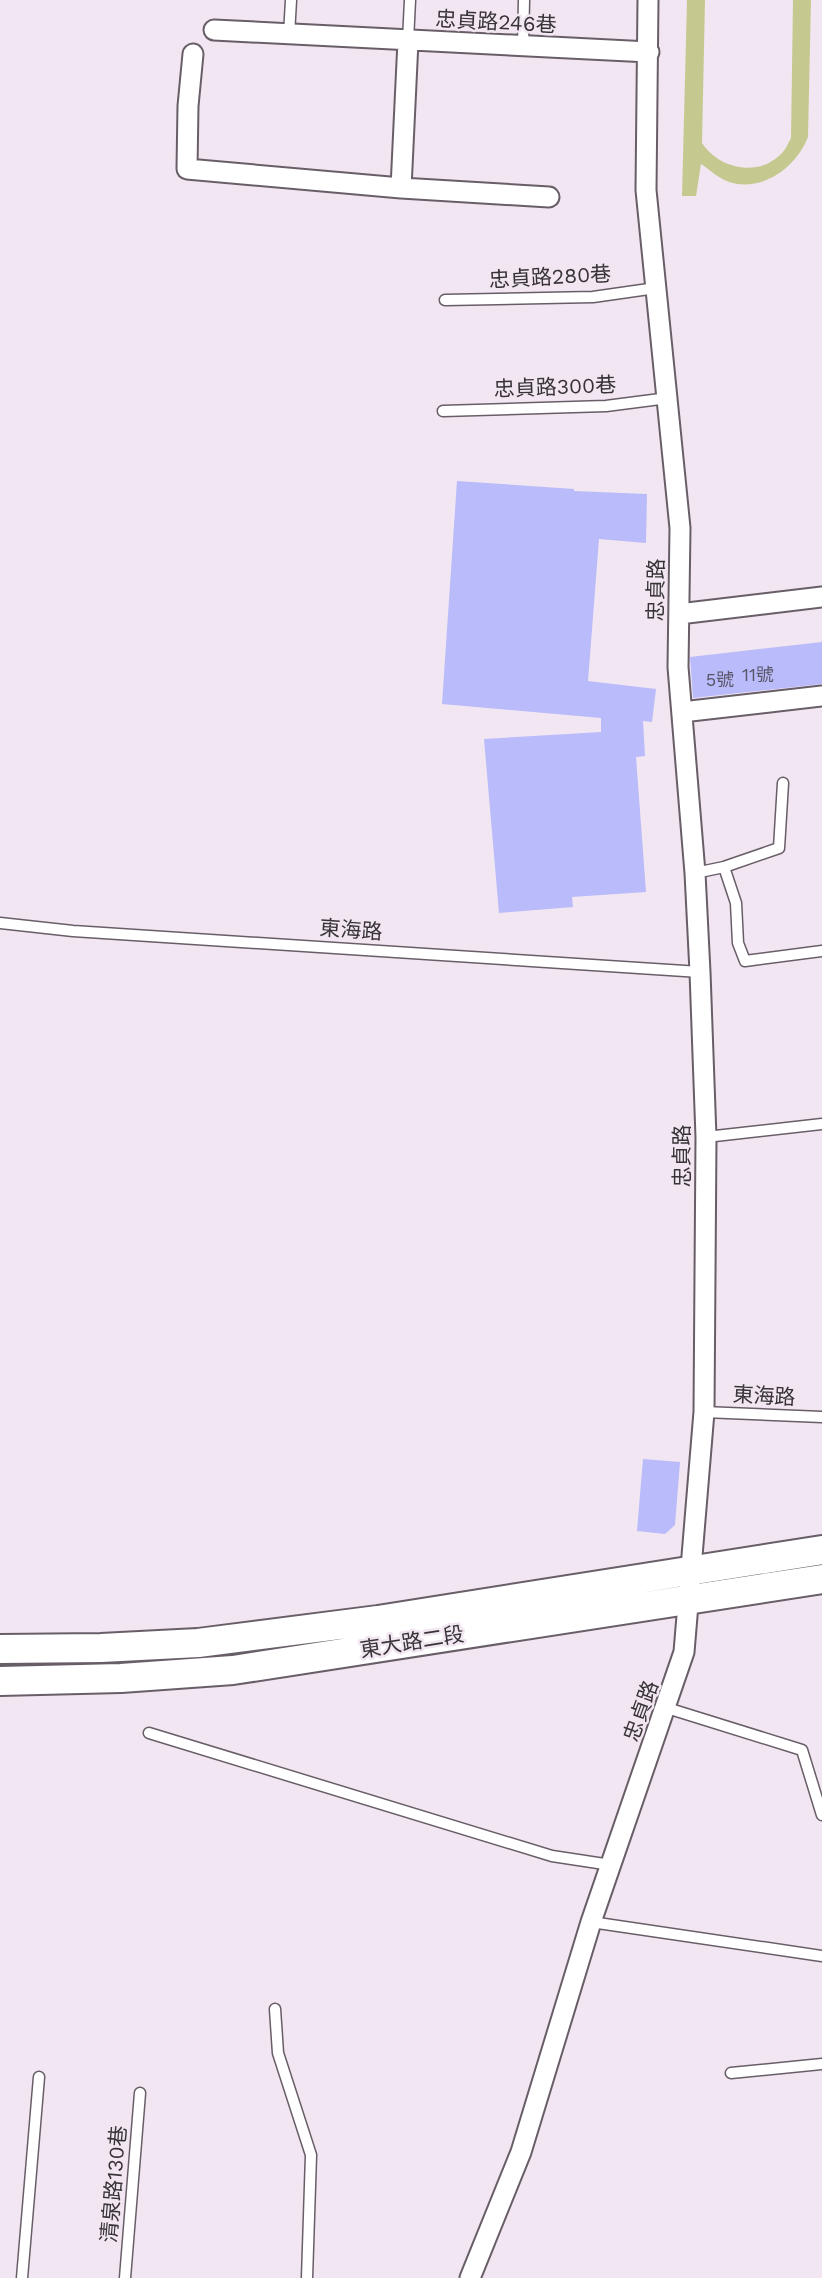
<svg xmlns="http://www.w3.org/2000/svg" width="822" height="2278" font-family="'Work Sans','Noto Sans TC',sans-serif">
<rect width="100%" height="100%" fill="#f1e6f1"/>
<!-- green -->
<path fill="#c6c98f" d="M 687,0 L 705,0 L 702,143 C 719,169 759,178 782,153 C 786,149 788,143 791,138 L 793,0 L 811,0 L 808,137 C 797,166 763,193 729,182 C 718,178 710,170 701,164 L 696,196 L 682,196 Z"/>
<!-- building -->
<path fill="#b9bbfa" d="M 457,481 L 574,489 L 574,491 L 647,494 L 646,543 L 599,539 L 588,681 L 656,689 L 652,722 L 643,721 L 645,756 L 636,757 L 646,892 L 572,897 L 573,907 L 499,913 L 484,739 L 601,732 L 601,718 L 442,704 Z
M 822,642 L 822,684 L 693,698 L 690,657 Z
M 643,1459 L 680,1462 L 675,1525 L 665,1534 L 637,1531 Z"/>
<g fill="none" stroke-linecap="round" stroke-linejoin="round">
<!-- lane casing -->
<g stroke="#685e68" stroke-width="13">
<path id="lane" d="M 289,35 L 291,0
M 408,41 L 410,0
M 523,46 L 524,0
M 445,300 L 593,297 L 656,288
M 443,411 L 606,406 L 668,398
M 724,867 L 736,903 L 738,943 L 745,961 L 822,951
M 695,873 L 724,867 L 779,848 L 783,783
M 0,923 L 73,931 L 700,972
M 706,1137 L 822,1124
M 704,1412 L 822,1417
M 667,1708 L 802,1750 L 822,1815
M 149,1733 L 552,1856 L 611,1865
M 591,1922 L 822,1956
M 275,2009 L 278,2053 L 311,2155 L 307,2278
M 731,2073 L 822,2064
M 22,2278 L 39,2077
M 125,2278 L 140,2093"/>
</g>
<!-- street casing -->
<g stroke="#685e68" stroke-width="23">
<path id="street" d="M 214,30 L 649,52
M 193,54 L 188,106 L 187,169 L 401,188 L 549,197
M 401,188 L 408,41
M 679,614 L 822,597
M 682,712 L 822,696
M 470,2278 L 521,2152 L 591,1922 L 684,1652 L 704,1412 L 706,1137 L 700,972 L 695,873 L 678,667 L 680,528 L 646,190 L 648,0"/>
</g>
<!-- secondary casing -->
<g stroke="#685e68" stroke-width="32">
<path id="secondary" d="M 0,1649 L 101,1648 L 198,1643 L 378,1620 L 822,1550
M 0,1681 L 121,1678 L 233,1670 L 822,1579"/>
</g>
<!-- lane -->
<use href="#lane" stroke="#fff" stroke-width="10"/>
<!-- street -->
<use href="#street" stroke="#fff" stroke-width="19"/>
<!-- secondary -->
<use href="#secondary" stroke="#fff" stroke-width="28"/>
</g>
<g text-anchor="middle" stroke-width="5" stroke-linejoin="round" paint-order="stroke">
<!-- number labels -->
<g font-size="18" fill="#585568">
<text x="758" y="681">11號</text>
<text x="720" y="686">5號</text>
</g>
<!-- street labels -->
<g font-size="21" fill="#373337" stroke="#f1e6f1">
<text transform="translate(496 22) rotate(3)" y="7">忠貞路246巷</text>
<text transform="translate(550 277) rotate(-3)" y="7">忠貞路280巷</text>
<text transform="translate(555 387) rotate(-2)" y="7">忠貞路300巷</text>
<text transform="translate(656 590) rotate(-89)" y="7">忠貞路</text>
<text transform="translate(351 930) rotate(4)" y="7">東海路</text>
<text transform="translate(682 1156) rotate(-90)" y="7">忠貞路</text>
<text transform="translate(764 1396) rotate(3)" y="7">東海路</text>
<text transform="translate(412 1642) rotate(-9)" y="7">東大路二段</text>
<text transform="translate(641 1711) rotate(-70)" y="7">忠貞路</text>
<text transform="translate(114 2184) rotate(-85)" y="7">清泉路130巷</text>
</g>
</g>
</svg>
